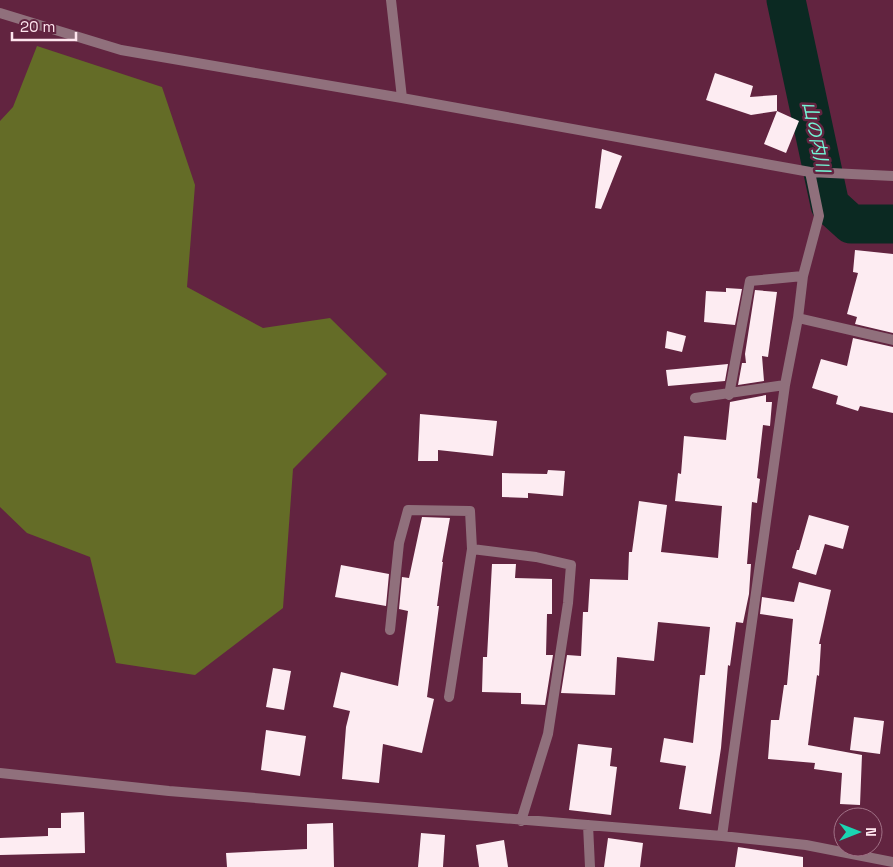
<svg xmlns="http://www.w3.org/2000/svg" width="893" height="867" font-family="'Space Grotesk','Noto Sans JP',sans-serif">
<rect width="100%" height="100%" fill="#622440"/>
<!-- green -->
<path fill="#646c27" d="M 37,46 L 162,87 L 195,185 L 187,287 L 263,328 L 330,318 L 387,374 L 293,469 L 283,608 L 195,675 L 116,663 L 90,557 L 27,533 L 0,507 L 0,121 L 13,107 Z"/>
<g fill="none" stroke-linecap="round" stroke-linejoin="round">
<!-- river -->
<path stroke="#0b2922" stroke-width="39" d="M 786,0 L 830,205 L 851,224 L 893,224"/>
</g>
<!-- building -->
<path fill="#fdecf2" d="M 715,73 L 753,86 L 750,97 L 777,95 L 777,111 L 751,115 L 706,100 Z
M 777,111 L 799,121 L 786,153 L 764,144 Z
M 602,149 L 622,156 L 601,209 L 595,208 Z
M 855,250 L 893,254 L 893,333 L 855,324 L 857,317 L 847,314 L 858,273 L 853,272 Z
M 726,288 L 742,289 L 735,325 L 704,322 L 706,291 L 726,292 Z
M 755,290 L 777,292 L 768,357 L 762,356 L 764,381 L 738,385 L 742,363 L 746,363 L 745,354 Z
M 667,331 L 686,336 L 682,352 L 665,348 Z
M 853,338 L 893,347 L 893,413 L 860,406 L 858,411 L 836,404 L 838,396 L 812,388 L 821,359 L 847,366 Z
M 728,364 L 725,381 L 668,386 L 666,370 Z
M 766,395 L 766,402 L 772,402 L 770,426 L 763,425 L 757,478 L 760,479 L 757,503 L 752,502 L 747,564 L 751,564 L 749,594 L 743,623 L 736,622 L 730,666 L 728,665 L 721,748 L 711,814 L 679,809 L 686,766 L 660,762 L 664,738 L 693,743 L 700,675 L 705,675 L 710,627 L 658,622 L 654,661 L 617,657 L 615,695 L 561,693 L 567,655 L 581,656 L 583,612 L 588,612 L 590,579 L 628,580 L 629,552 L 632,552 L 639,501 L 667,505 L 661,552 L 718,558 L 722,506 L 675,501 L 678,473 L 681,474 L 684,436 L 726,440 L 730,402 Z
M 420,414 L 497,421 L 493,456 L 438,450 L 438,461 L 418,461 Z
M 548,470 L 565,471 L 563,496 L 528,493 L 528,498 L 502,497 L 502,473 L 547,474 Z
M 809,515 L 849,526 L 843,549 L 825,544 L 816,575 L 792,568 L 797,550 L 799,550 Z
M 422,517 L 450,518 L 442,562 L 443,562 L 437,606 L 439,606 L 427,697 L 434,699 L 422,753 L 383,744 L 379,783 L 342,779 L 346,727 L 350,711 L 333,707 L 341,672 L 398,686 L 408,611 L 399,609 L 402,577 L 409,578 Z
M 492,564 L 516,564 L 515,578 L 552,579 L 552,614 L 547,614 L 546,655 L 553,655 L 545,705 L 521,704 L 521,693 L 482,692 L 483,657 L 487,657 Z
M 341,565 L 389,574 L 386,606 L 335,597 Z
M 799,582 L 831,590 L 819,644 L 821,644 L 819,676 L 817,675 L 808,745 L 862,755 L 860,805 L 840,804 L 842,773 L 814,769 L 815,763 L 768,759 L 771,720 L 779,720 L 784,685 L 787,685 L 793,619 L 760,614 L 762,597 L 794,602 Z
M 273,668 L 291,671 L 284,710 L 266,707 Z
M 854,717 L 884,721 L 880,754 L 850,750 Z
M 266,730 L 306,736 L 300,776 L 261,770 Z
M 578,744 L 612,748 L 610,766 L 617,767 L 611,815 L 569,810 Z
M 84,812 L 85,853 L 0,855 L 0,838 L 48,836 L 48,828 L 61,828 L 61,813 Z
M 333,823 L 334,867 L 227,867 L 226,853 L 307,849 L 307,824 Z
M 421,833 L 445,835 L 443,867 L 418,867 Z
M 608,838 L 643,843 L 640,867 L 604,867 Z
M 504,840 L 508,867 L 479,867 L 476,845 Z
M 738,847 L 803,857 L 803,867 L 735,867 Z"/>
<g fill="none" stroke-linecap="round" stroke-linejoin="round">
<!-- minor -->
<path stroke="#90707c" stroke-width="10" d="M 391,0 L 402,98
M 0,13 L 121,50 L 402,98 L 810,172 L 893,176
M 798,318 L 893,340
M 729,395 L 750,281 L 803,276
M 695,398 L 785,385
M 472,549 L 536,557 L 571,565 L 568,603 L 548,734 L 521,821
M 390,630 L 399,543 L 408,510 L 470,511 L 472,549 L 449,697
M 0,773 L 169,791 L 722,836 L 806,845 L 893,862
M 588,825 L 590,867
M 722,836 L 785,385 L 798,318 L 803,276 L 819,216 L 810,172"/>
</g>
<g text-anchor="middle" stroke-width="5" stroke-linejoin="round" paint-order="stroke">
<!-- water labels -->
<g font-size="18" font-style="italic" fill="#73f7d7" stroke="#622440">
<text transform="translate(816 137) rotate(78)" y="6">山の内川</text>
</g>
</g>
<!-- north arrow -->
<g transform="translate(858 832) rotate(90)"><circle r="24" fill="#622440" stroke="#a07186"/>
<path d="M0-4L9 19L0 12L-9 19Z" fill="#1ad5b2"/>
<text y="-8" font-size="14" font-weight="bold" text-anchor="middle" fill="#fee5ee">N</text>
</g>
<!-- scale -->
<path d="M12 32v8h64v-8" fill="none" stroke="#fee5ee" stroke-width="2.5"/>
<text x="20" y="32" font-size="15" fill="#fee5ee" stroke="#622440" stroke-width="4" paint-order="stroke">20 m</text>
</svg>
